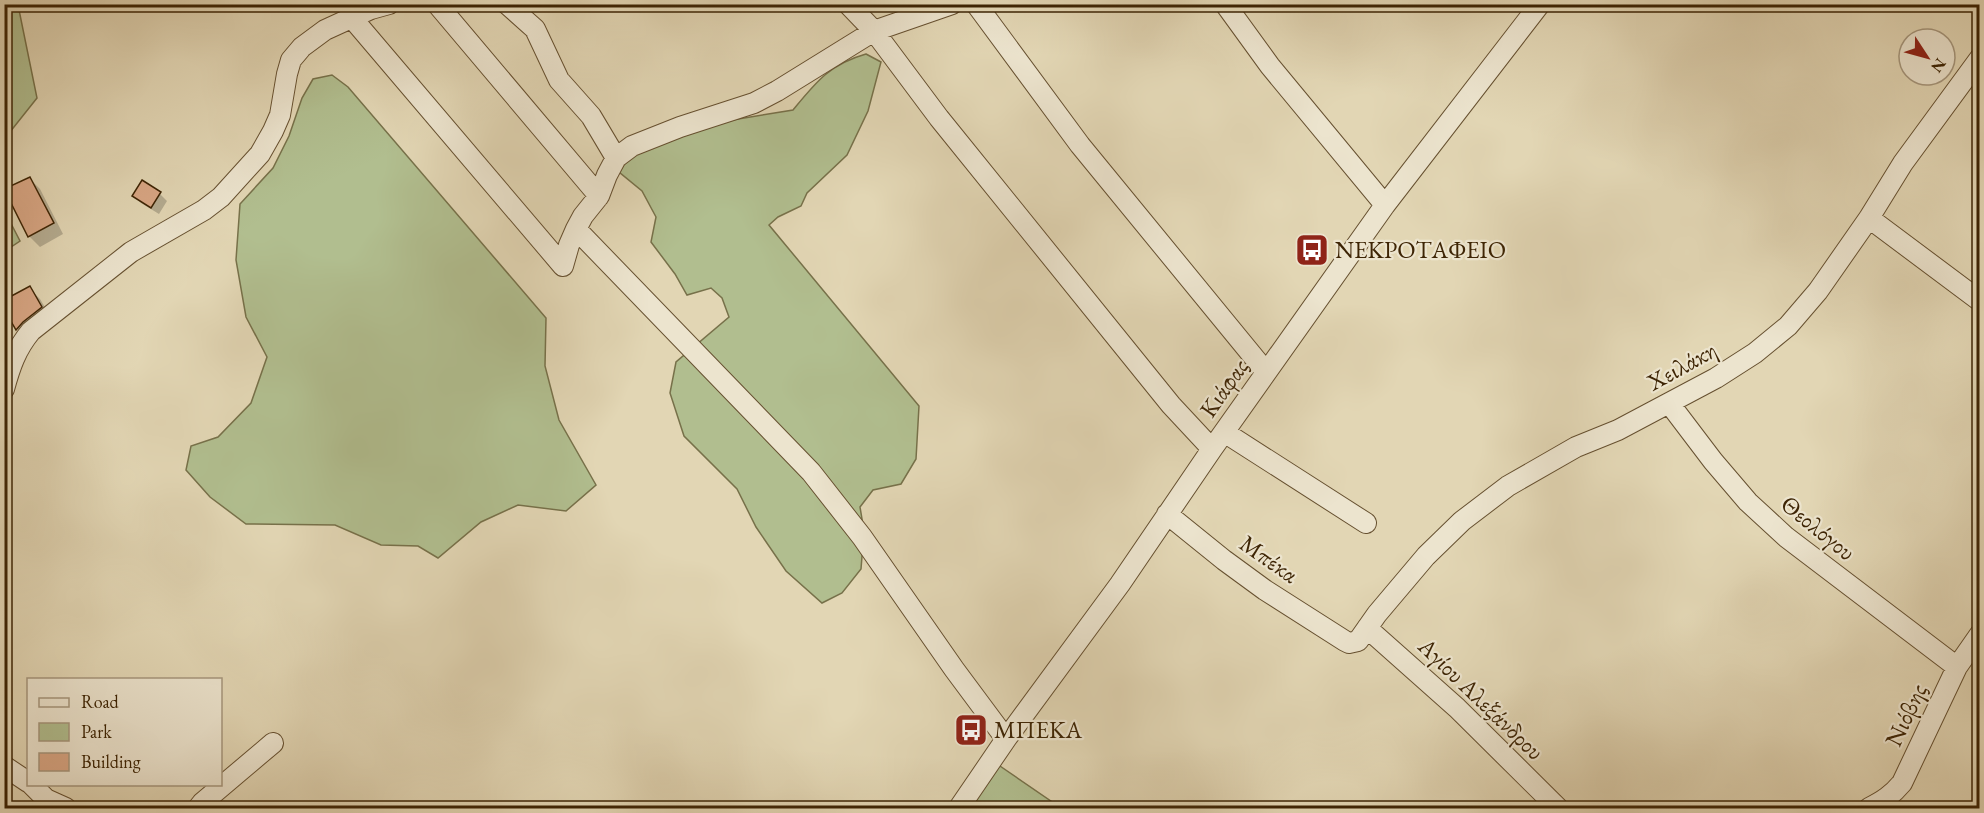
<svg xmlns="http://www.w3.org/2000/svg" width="1984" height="813" font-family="'EB Garamond',serif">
<rect width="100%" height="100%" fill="#e2d6b4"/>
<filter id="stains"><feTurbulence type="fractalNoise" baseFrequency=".00333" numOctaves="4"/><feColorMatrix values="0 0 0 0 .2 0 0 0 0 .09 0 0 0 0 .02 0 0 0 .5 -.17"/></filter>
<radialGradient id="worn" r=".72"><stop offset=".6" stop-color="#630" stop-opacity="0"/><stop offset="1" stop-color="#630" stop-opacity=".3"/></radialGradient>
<!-- green -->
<path fill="#b1be8f" stroke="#77714a" stroke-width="1.5" d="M 5,4 L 18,5 L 37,98 L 10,132 L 5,136 Z
M 866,54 L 881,62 L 868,111 L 847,155 L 807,193 L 801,206 L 778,217 L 769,225 L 919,406 L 916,459 L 901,484 L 873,490 L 860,507 L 864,531 L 861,569 L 842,593 L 822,603 L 786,571 L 756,527 L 737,489 L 684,436 L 670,393 L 676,362 L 729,317 L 722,298 L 711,288 L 687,295 L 675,274 L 651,242 L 656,217 L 642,191 L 619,172 L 628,159 L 659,141 L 720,122 L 793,110 C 816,82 830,64 866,54 Z
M 332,75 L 348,87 L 546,318 L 545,366 L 559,420 L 596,485 L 566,511 L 518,505 L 481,522 L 438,558 L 418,546 L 381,545 L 335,525 L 246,524 L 210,497 L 186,470 L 191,446 L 218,437 L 251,403 L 267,357 L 246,317 L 236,260 L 240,204 L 273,168 L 289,136 L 302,98 L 313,79 Z
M 4,210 L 20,241 L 5,251 L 4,251 Z
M 997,764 L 1061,808 L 968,808 Z"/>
<!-- shadow -->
<path fill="#0003" d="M 29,178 L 40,189 L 63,234 L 40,247 L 29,236 Z
M 143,182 L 160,194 L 167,201 L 159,214 L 141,203 L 134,196 Z
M 29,288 L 40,299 L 52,319 L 28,340 L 18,329 L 4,306 Z"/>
<!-- building -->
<path fill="#d9a785" stroke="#3d2404" stroke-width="1.5" d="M 30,177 L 54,223 L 28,237 L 4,189 Z
M 142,180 L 161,192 L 151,208 L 132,196 Z
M 30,286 L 42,307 L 23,322 L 16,330 L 4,309 L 4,300 Z"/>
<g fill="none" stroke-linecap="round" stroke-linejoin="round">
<!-- minor casing -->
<g stroke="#665030" stroke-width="22">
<path id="minor" d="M 437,4 L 599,196 L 583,216 L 576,229
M 507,4 L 535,29 L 559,80 L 591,116 L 616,158
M 848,4 L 874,31 L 939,118 L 1171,405 L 1212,449
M 976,4 L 1080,145 L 1266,372
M 1225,4 L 1270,66 L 1385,205
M 352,18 L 563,266 L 569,245 L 576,229 L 811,472 L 862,537 L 954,669 L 1006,739
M 599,196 L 607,175 L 616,158 L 632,146 L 680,127 L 754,103 L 777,91 L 874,31 L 952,4
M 1869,218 L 1980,301
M 4,389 C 10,367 16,349 31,331 L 131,252 L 204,210 L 221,197 L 260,154 L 273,131 L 280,115 L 287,74 L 291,60 L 302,47 L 325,30 L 371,9 L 389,4
M 1669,403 L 1713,461 L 1748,502 L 1786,537 L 1957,667
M 1224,432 L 1366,523
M 1167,514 L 1224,560 L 1265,590 L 1345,641 L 1349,643 L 1358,641 L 1377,614 L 1426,556 L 1462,521 L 1508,486 L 1576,447 L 1618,430 L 1716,378 L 1755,353 L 1788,326 L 1818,291 L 1869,218 L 1903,163 L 1980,58
M 1367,628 L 1457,708 L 1558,808
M 4,766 L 28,782
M 31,784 L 46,799 L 66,808
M 198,808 L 202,803 L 273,743
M 959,808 L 1006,739 L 1120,584 L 1212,449 L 1385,205 L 1540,4
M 1869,808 C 1883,801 1892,795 1902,783 L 1957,667 L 1980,634"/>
</g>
<!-- minor -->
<use href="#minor" stroke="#ece4ce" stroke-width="20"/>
</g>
<!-- icons -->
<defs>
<g id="bus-square" transform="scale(1.725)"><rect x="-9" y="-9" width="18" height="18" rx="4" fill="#8f2418" stroke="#ece4ce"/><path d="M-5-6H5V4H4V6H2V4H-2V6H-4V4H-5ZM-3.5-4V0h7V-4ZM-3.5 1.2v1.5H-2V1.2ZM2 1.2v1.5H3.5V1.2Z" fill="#fff"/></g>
</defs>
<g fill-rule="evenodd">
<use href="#bus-square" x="1312" y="250"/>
<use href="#bus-square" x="971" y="730"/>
</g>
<g text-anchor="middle" stroke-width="4.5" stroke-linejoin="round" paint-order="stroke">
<!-- poi labels -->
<g font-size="24" fill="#3d2404" stroke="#ece4ce" text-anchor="start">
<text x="1335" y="258">ΝΕΚΡΟΤΑΦΕΙΟ</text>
<text x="994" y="738">ΜΠΕΚΑ</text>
</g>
<!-- street labels -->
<g font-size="24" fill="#3d2404" stroke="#ece4ce">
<text transform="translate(1682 366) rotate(-29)" y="8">Χειλάκη</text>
<text transform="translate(1224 388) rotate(-55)" y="8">Κιάφας</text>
<text transform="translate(1818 528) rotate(39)" y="8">Θεολόγου</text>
<text transform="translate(1269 559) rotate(35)" y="8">Μπέκα</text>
<text transform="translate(1481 699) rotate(44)" y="8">Αγίου Αλεξάνδρου</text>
<text transform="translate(1906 715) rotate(-65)" y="8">Νιόβης</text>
</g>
</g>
<!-- margin -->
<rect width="1984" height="813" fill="none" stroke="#e2d6b4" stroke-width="24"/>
<rect x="6" y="6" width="1972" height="801" fill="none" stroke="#3d2404" stroke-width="3"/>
<rect x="12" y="12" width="1960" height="789" fill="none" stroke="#3d2404" stroke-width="1.5"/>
<!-- legend -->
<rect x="27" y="678" width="195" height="108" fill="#ece4ce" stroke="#a6977d" stroke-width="1.5"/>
<rect x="39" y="698" width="30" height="9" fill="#ece4ce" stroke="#a6977d" stroke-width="1.5"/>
<text x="81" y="708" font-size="18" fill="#3d2404">Road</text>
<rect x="39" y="723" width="30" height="18" fill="#b1be8f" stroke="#a6977d" stroke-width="1.5"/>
<text x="81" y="738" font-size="18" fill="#3d2404">Park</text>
<rect x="39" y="753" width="30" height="18" fill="#d9a785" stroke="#a6977d" stroke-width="1.5"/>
<text x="81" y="768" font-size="18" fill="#3d2404">Building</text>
<!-- north arrow -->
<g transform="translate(1927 57) rotate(126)"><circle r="28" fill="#ece4ce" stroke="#a6977d" stroke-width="1.5"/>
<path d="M0-4.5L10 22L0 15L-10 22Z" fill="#8f2418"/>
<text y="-9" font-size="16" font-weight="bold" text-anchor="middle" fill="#3d2404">N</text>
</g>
<rect width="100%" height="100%" filter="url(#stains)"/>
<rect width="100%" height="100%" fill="url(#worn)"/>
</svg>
